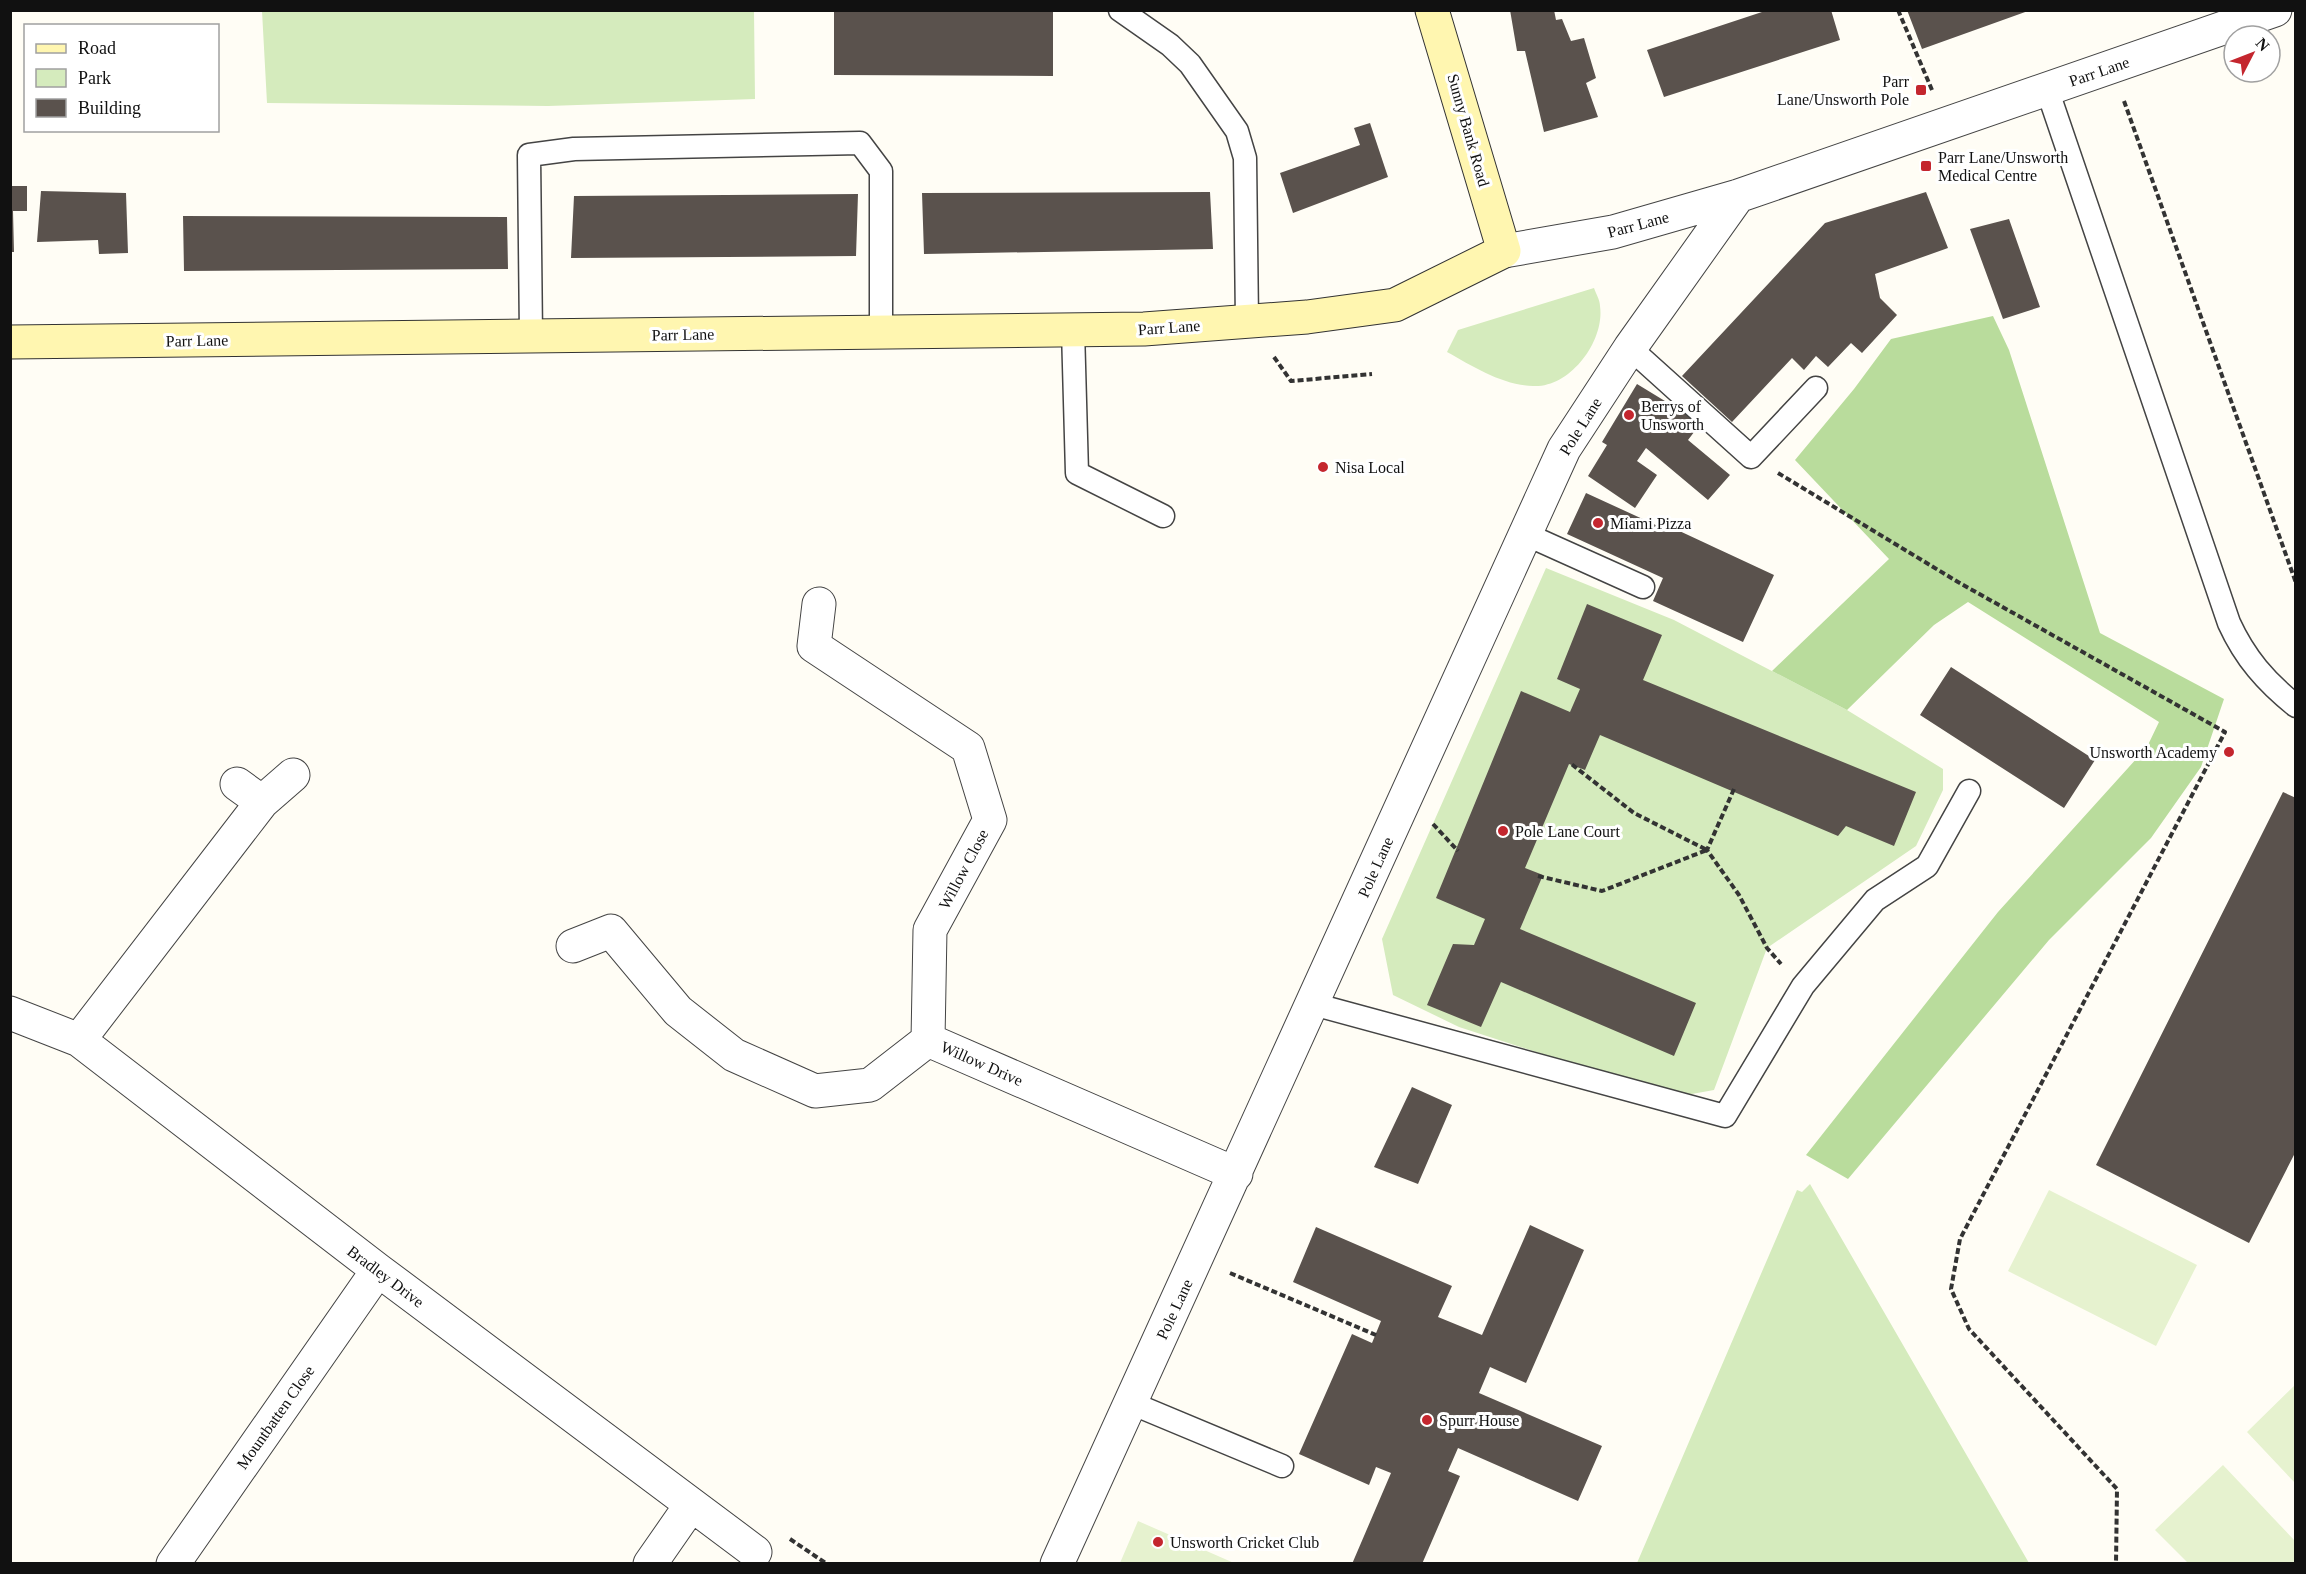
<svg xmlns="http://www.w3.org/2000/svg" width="2306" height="1574" font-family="'Times New Roman',serif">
<rect width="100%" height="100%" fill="#fffdf5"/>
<!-- green -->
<path fill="#d5ebbd" d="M 262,11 L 754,11 L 755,99 L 548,106 L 267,103 Z
M 1594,288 C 1596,294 1600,300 1600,306 C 1605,341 1570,388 1533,386 C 1502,385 1474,367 1447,352 L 1458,330 Z
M 1546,568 L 1674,620 L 1847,710 L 1943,769 L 1943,790 L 1916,846 L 1767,948 L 1714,1090 L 1675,1097 L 1459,1027 L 1393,995 L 1382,939 Z
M 1810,1184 L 2029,1563 L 1637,1563 L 1797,1190 L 1802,1192 Z"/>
<!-- forest -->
<path fill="#b9dc9c" d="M 1993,316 L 2009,350 L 2100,633 L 2224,699 L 2201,767 L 2151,838 L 2049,940 L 1848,1179 L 1806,1155 L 1998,912 L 2147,747 L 2159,722 L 1968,602 L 1934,625 L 1847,710 L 1772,671 L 1889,559 L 1795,460 L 1854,389 L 1891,339 Z"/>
<!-- pitch -->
<path fill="#e6f2cf" d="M 2049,1190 L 2197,1265 L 2156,1346 L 2008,1271 Z
M 2295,1385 L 2295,1483 L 2247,1432 Z
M 2223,1465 L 2295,1541 L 2295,1563 L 2188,1563 L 2155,1530 Z
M 1138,1521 L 1234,1563 L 1120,1563 Z"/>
<!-- building -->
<path fill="#5a524d" d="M 834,10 L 1053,10 L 1053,76 L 834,75 Z
M 1510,10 L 1554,10 L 1556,20 L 1562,19 L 1571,41 L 1584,38 L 1596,78 L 1586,83 L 1598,117 L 1544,132 L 1525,51 L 1517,51 Z
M 1768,10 L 1831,10 L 1840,40 L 1664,97 L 1647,50 Z
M 1907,10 L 2027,10 L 2028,11 L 1922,49 Z
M 1370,123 L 1388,177 L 1293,213 L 1280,173 L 1360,145 L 1354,128 Z
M 10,186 L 27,186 L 27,211 L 13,211 L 14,252 L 10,252 Z
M 41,191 L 126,193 L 128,253 L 99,254 L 98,240 L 37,242 Z
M 1210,192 L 1213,249 L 924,254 L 922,193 Z
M 1926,192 L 1948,248 L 1875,274 L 1880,298 L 1897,315 L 1862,353 L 1851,343 L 1828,367 L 1816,356 L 1804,370 L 1792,358 L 1732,422 L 1682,376 L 1825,223 Z
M 858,194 L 856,256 L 571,258 L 574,196 Z
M 183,216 L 507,217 L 508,269 L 184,271 Z
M 2009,219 L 2040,307 L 2003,319 L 1970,229 Z
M 1637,384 L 1701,423 L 1688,440 L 1730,475 L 1708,500 L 1646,448 L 1637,461 L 1657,475 L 1635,508 L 1588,476 L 1607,445 L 1602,442 Z
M 1586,493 L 1671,532 L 1673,528 L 1774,575 L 1743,642 L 1653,601 L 1663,578 L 1567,534 Z
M 1587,604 L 1662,635 L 1643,680 L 1916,792 L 1894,846 L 1846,826 L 1838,836 L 1600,735 L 1585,770 L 1569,764 L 1525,868 L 1543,875 L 1520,929 L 1696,1003 L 1674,1056 L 1501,982 L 1481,1027 L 1427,1005 L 1453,944 L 1474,945 L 1485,919 L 1436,898 L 1521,691 L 1570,712 L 1580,689 L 1557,679 Z
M 1951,667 L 2095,760 L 2064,808 L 1920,715 Z
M 2283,792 L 2296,798 L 2296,1151 L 2249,1243 L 2096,1165 Z
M 1412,1087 L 1452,1105 L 1418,1184 L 1374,1167 Z
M 1530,1225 L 1584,1250 L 1526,1383 L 1490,1367 L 1479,1393 L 1602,1446 L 1578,1501 L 1458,1448 L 1448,1471 L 1460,1476 L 1422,1564 L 1352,1564 L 1391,1473 L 1376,1467 L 1369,1485 L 1299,1454 L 1352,1334 L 1372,1343 L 1381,1321 L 1293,1282 L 1316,1227 L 1452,1286 L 1438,1317 L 1482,1335 Z"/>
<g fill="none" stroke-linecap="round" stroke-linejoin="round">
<!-- lane casing -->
<g stroke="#444" stroke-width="25">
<path id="lane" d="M 1120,10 L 1170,45 L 1190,64 L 1237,131 L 1245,158 L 1247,321
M 2047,89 L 2229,623 C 2245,658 2266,682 2296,706
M 1073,330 L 1077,473 L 1163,516
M 531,336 L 529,155 L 574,149 L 860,143 L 881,171 L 881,332
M 1630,348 L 1751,457 L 1816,388
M 1525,534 L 1643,587
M 1313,1004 L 1725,1116 L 1803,986 L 1875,900 L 1927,866 L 1969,791
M 1131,1403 L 1282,1466"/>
</g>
<!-- street casing -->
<g stroke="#444" stroke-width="35">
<path id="street" d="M 1504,251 L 1613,232 L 1738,196 L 2275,10
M 819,604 L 814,646 L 968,748 L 990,820 L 930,930 L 928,1040
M 237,784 L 262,802
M 573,946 L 611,931 L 678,1011 L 734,1055 L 815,1091 L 870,1085 L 928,1040 L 1236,1174
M 10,1013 L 79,1040 L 378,1270 L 755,1552
M 79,1040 L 262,802 L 293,775
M 173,1564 L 378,1270
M 650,1564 L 691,1505
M 1057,1564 L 1564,449 L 1630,348 L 1738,196"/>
</g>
<!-- secondary casing -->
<g stroke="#333" stroke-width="35">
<path id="secondary" d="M 10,342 L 1144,329 L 1307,317 L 1395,305 L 1504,251 L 1432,10"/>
</g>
<!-- path -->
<path stroke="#333" stroke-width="4" stroke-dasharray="6 3" stroke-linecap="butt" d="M 1898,10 L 1932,90
M 2124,101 L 2296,583
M 1274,357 L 1291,381 L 1372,374
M 1778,473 L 1958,582 L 2225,732 L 1960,1239 L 1951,1289 L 1969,1329 L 2117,1489 L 2116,1564
M 1734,789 L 1707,850 L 1739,895 L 1767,948 L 1781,964
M 1433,824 L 1458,851
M 1538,876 L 1602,891 L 1707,850 L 1634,813 L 1570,763
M 1230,1273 L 1376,1335
M 790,1539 L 827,1564"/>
<!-- lane -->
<use href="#lane" stroke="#fff" stroke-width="22"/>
<!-- street -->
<use href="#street" stroke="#fff" stroke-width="33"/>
<!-- secondary -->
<use href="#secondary" stroke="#fff6b0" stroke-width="33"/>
</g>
<!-- markers -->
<g fill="#c4262e" stroke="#fff" stroke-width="2">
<rect x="1915" y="84" width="12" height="12" rx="3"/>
<rect x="1920" y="160" width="12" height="12" rx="3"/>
<circle cx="1629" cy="415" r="6"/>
<circle cx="1323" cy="467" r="6"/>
<circle cx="1598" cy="523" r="6"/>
<circle cx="2229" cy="752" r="6"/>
<circle cx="1503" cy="831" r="6"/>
<circle cx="1427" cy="1420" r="6"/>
<circle cx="1158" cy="1542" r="6"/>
</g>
<g text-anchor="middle" stroke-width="6" stroke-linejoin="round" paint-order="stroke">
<!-- street labels -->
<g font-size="16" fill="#111" stroke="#fff">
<text transform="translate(2099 71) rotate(-19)" y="6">Parr Lane</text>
<text transform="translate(1469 130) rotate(74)" y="6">Sunny Bank Road</text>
<text transform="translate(1638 224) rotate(-15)" y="6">Parr Lane</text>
<text transform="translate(1169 327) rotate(-4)" y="6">Parr Lane</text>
<text transform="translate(683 334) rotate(-1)" y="6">Parr Lane</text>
<text transform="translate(197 340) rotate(-1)" y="6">Parr Lane</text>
<text transform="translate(1580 426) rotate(-58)" y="6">Pole Lane</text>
<text transform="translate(1375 867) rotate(-66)" y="6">Pole Lane</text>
<text transform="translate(963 869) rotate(-62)" y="6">Willow Close</text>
<text transform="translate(982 1063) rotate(24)" y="6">Willow Drive</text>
<text transform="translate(386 1276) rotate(37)" y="6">Bradley Drive</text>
<text transform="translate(1174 1309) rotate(-65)" y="6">Pole Lane</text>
<text transform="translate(275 1417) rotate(-55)" y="6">Mountbatten Close</text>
</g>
<!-- poi labels -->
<g font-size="16" fill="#111" stroke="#fff" text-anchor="start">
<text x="1909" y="87" text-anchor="end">Parr<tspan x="1909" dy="18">Lane/Unsworth Pole</tspan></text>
<text x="1938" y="163">Parr Lane/Unsworth<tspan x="1938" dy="18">Medical Centre</tspan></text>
<text x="1641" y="412">Berrys of<tspan x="1641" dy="18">Unsworth</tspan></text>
<text x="1335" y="473">Nisa Local</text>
<text x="1610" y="529">Miami Pizza</text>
<text x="2217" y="758" text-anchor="end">Unsworth Academy</text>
<text x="1515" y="837">Pole Lane Court</text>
<text x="1439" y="1426">Spurr House</text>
<text x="1170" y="1548">Unsworth Cricket Club</text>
</g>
</g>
<!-- border -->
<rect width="2306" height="1574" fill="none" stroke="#111111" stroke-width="24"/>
<!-- legend -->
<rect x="24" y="24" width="195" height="108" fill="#ffffff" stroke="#a0a0a0" stroke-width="1.5"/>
<rect x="36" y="44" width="30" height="9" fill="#fff6b0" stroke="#a0a0a0" stroke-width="1.5"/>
<text x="78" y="54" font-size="18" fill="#111111">Road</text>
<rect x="36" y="69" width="30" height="18" fill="#d5ebbd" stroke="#a0a0a0" stroke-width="1.5"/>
<text x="78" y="84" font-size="18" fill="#111111">Park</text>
<rect x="36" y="99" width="30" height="18" fill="#5a524d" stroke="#a0a0a0" stroke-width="1.5"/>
<text x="78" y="114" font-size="18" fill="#111111">Building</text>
<!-- north arrow -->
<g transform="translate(2252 54) rotate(48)"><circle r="28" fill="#ffffff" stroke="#a0a0a0" stroke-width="1.5"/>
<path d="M0-4.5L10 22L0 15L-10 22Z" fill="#c4262e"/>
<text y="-9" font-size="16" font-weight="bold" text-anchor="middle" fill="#111111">N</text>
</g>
</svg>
